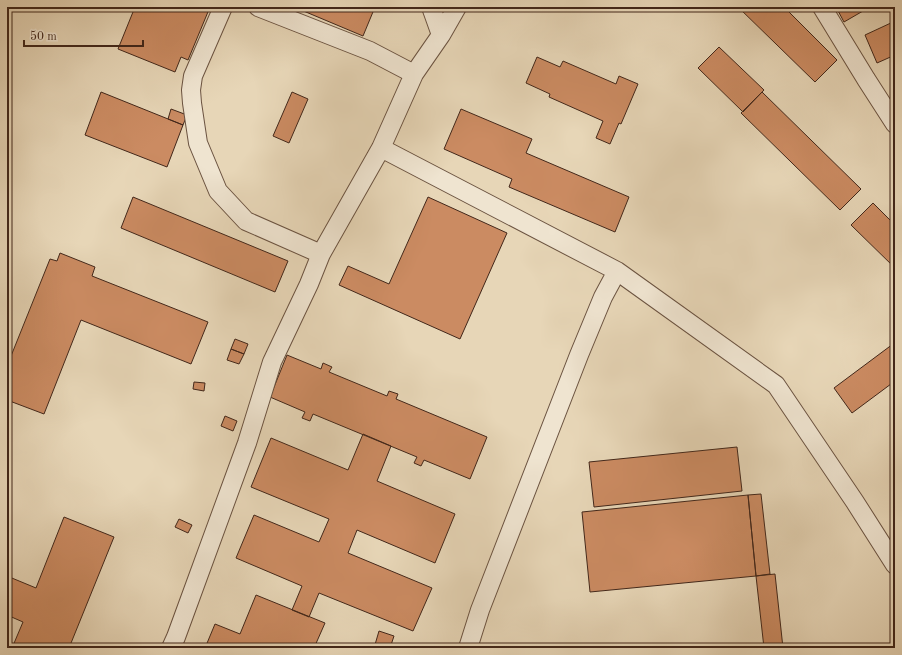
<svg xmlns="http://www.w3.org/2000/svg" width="902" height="655" font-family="'Old Standard TT',serif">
<rect width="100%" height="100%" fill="#e7d6b7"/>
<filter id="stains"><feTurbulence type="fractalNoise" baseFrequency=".005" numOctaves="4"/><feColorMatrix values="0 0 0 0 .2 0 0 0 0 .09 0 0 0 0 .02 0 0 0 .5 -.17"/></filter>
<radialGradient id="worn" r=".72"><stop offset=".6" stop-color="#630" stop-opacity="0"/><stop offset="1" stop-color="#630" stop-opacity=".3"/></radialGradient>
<!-- building -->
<path fill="#cb8b62" stroke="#42271a" d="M 135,7 L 210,7 L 188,60 L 181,57 L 175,72 L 118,49 Z
M 294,7 L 375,7 L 363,36 Z
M 738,7 L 784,7 L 837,60 L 815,82 Z
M 836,7 L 861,7 L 863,11 L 844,22 Z
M 893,22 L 895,26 L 895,55 L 877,63 L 865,35 Z
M 719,47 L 764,90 L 743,112 L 698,68 Z
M 537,57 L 560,67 L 563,61 L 616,84 L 619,76 L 638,84 L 621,124 L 619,123 L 610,144 L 596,138 L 603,121 L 549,97 L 550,94 L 526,83 Z
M 101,92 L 183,125 L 167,167 L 85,135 Z
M 292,92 L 308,99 L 289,143 L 273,136 Z
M 762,92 L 861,189 L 840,210 L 741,113 Z
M 171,109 L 187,115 L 183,125 L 168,119 Z
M 461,109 L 532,139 L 526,153 L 629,197 L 615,232 L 509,187 L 512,179 L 444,149 Z
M 133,197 L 288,261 L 275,292 L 121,228 Z
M 428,197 L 507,233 L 460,339 L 339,285 L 348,266 L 389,284 Z
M 873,203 L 895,225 L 895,268 L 851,225 Z
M 60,253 L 95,267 L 92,276 L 208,322 L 191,364 L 81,320 L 44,414 L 7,400 L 7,366 L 50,259 L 57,261 Z
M 235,339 L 248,344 L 244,354 L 231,349 Z
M 893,344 L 895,347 L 895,381 L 852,413 L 834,388 Z
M 231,349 L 244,354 L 239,364 L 227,360 Z
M 287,355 L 321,369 L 323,363 L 332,367 L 329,372 L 387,396 L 389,391 L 398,394 L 396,399 L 487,437 L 470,479 L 424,460 L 421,466 L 414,463 L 417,457 L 313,414 L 310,421 L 302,418 L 305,412 L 270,397 Z
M 194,382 L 205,383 L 204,391 L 193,389 Z
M 225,416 L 237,421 L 233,431 L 221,426 Z
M 363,434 L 391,446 L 377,481 L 455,514 L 435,563 L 357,530 L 348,553 L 432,588 L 413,631 L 319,593 L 309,617 L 292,610 L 302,586 L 236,558 L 254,515 L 319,542 L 329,519 L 251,487 L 271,438 L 348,470 Z
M 737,447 L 742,491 L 594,507 L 589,462 Z
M 761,494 L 770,574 L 756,576 L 748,495 Z
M 748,495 L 756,576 L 590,592 L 582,512 Z
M 64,517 L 114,537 L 69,648 L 12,648 L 23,622 L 7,615 L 7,576 L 36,588 Z
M 179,519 L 192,525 L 188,533 L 175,527 Z
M 775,574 L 783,648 L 764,648 L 756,576 Z
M 256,595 L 325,623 L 314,648 L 205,648 L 215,624 L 240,634 Z
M 379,631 L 394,636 L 390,648 L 374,648 Z"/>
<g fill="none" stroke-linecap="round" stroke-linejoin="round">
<!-- minor casing -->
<g stroke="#6b5341" stroke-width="20">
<path id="minor" d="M 223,7 L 193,76 L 191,90 L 192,103 L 198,143 L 218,191 L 246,221 L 321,254
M 258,7 L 370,51 L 414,74
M 431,7 L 441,35
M 822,7 L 866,79 L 895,124
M 381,148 L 617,271 L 776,385 L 855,502 L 895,565
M 171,648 L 176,637 L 247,443 L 272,362 L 309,284 L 321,254 L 381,148 L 414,74 L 441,35 L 457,7
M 468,648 L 480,610 L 579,355 L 603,297 L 617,271"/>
</g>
<!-- minor -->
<use href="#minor" stroke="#efe4d0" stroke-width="18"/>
</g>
<!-- margin -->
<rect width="902" height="655" fill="none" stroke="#e7d6b7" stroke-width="24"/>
<rect x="8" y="8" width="886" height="639" fill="none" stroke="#42271a" stroke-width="2"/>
<rect x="12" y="12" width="878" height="631" fill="none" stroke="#42271a"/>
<!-- scale -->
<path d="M24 40v6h119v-6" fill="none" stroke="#42271a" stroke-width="2"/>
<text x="30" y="40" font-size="12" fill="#42271a" stroke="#efe4d0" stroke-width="3" paint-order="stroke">50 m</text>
<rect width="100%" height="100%" filter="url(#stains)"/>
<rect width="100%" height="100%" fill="url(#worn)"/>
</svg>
